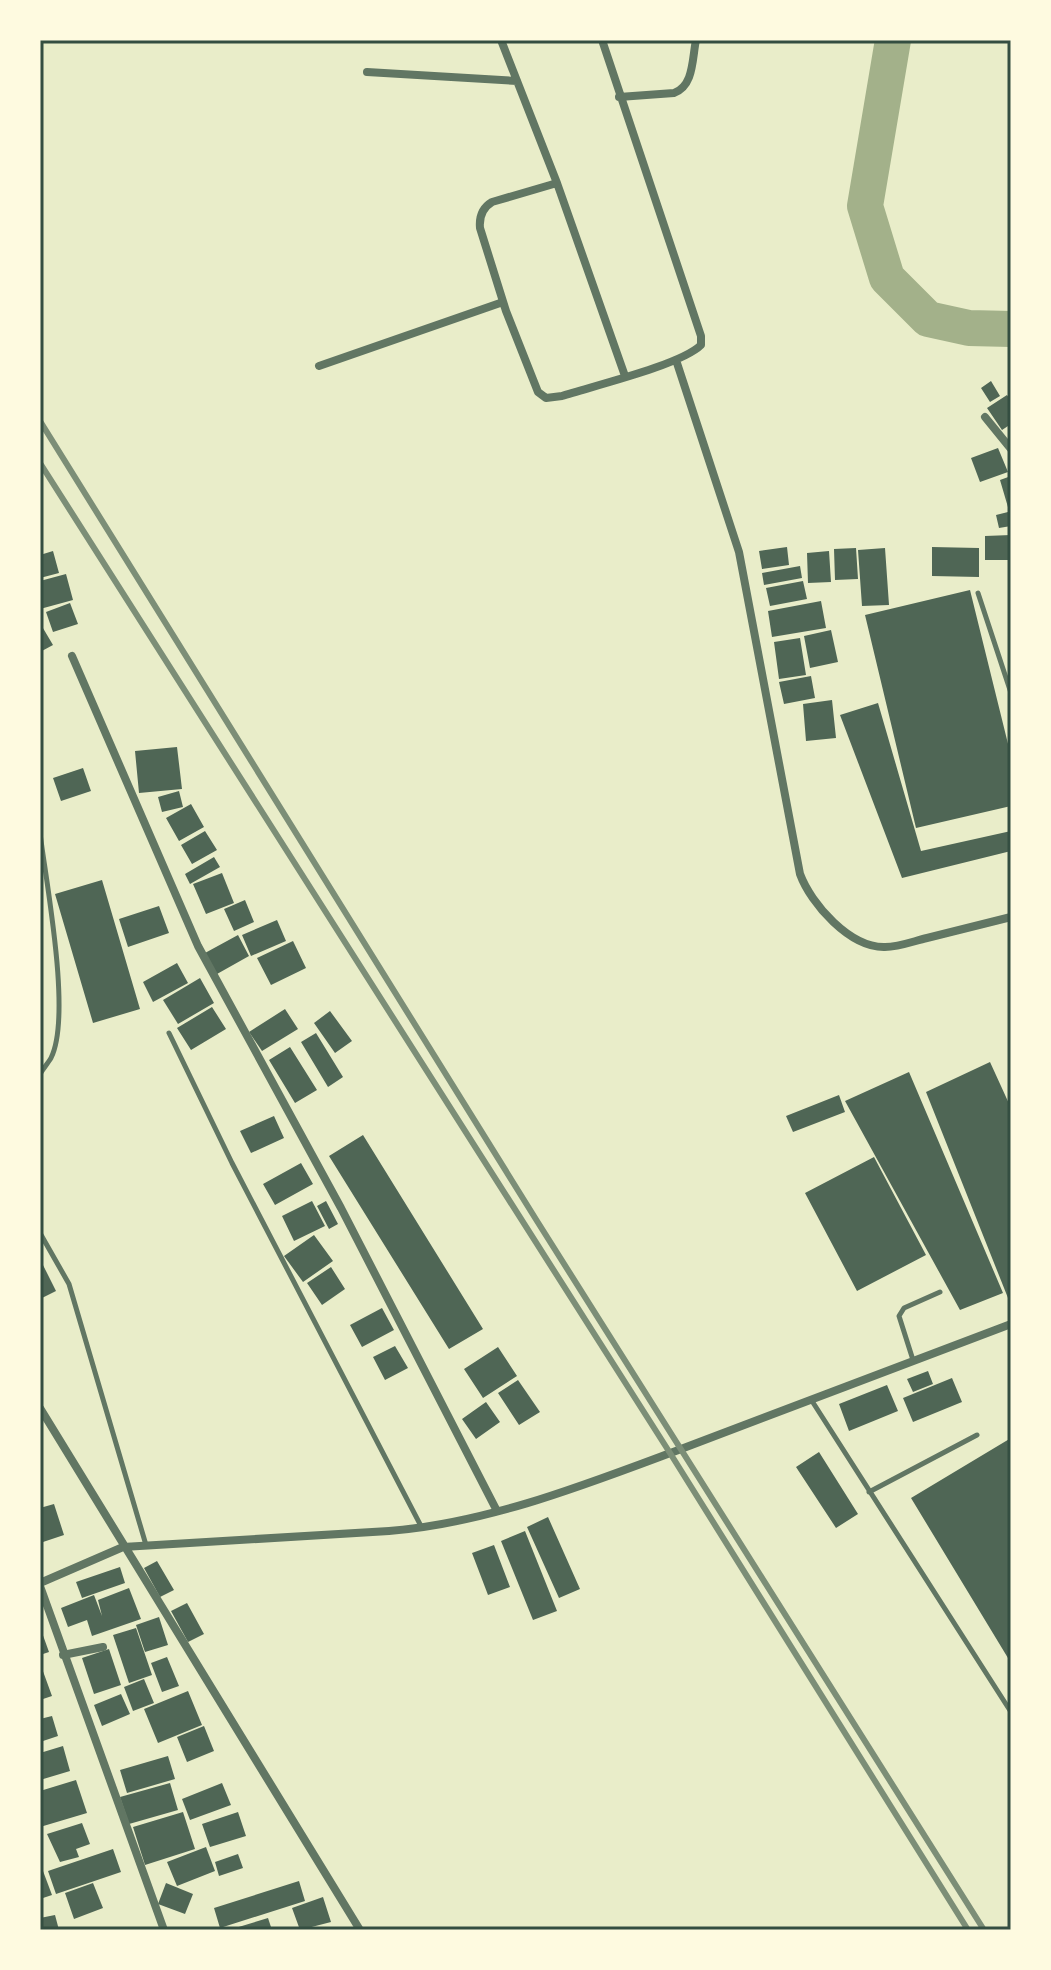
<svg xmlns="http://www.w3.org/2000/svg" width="1051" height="1970" font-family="Quicksand,sans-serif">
<rect width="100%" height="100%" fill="#e9edc9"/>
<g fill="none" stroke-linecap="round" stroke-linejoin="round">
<!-- river -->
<path stroke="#a3b18a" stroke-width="36" d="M 893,40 L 865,206 L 887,278 L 928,319 L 969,328 L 1011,329"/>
</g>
<!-- building -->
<path fill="#4f6655" d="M 991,381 L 1000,396 L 990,402 L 981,388 Z
M 1007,395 L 1011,401 L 1011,424 L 1002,430 L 987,408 Z
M 998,448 L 1008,472 L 980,482 L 971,458 Z
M 1011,476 L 1011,514 L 1010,514 L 1000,480 Z
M 1008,512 L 1011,526 L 999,528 L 996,515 Z
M 1011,535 L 1011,560 L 985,560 L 985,536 Z
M 787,547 L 789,565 L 762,569 L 759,551 Z
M 932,547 L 979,548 L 979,577 L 932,576 Z
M 856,548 L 858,579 L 835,580 L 834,549 Z
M 885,548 L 889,605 L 862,606 L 858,550 Z
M 53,551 L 59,573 L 40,578 L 40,555 Z
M 829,551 L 831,582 L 808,583 L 807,553 Z
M 800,566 L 802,578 L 764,585 L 762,573 Z
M 66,574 L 73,600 L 40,609 L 40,581 Z
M 803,581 L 807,599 L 770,606 L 766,588 Z
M 970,590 L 1011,756 L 1011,806 L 916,828 L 865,615 Z
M 821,601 L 826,628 L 772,637 L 768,611 Z
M 70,603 L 78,624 L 53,632 L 46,612 Z
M 40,623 L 53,645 L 40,652 Z
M 831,630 L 838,662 L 810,668 L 804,636 Z
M 800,638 L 806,675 L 779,679 L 774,642 Z
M 811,676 L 815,698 L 784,704 L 779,682 Z
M 832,700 L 836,738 L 806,741 L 803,704 Z
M 878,703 L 921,851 L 1011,831 L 1011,851 L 902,878 L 840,715 Z
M 177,747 L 182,789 L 139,793 L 135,751 Z
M 83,768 L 91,791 L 61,801 L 53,778 Z
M 179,791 L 183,807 L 162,812 L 158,797 Z
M 191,804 L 204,827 L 179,841 L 166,818 Z
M 205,831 L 217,850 L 192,864 L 181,845 Z
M 214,857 L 220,867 L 190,884 L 185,874 Z
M 222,873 L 234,903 L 206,914 L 193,884 Z
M 102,880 L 140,1009 L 93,1023 L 55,894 Z
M 245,900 L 254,922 L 234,931 L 224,909 Z
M 159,906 L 169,933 L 128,947 L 119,919 Z
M 277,920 L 286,941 L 251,956 L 242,935 Z
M 238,935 L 249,956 L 217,974 L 205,953 Z
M 293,941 L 306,968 L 271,985 L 257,958 Z
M 177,963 L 188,983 L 153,1002 L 143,982 Z
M 200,978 L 214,1003 L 178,1024 L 163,1000 Z
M 212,1007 L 226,1029 L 191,1050 L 177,1028 Z
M 285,1009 L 298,1029 L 262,1051 L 249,1032 Z
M 330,1011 L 352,1041 L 335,1053 L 314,1023 Z
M 316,1033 L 343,1077 L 328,1087 L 301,1042 Z
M 290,1047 L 317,1090 L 295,1103 L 269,1060 Z
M 990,1062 L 1011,1108 L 1011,1296 L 1008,1298 L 926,1092 Z
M 909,1072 L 1003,1293 L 960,1310 L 845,1101 Z
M 839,1095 L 845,1112 L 793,1132 L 786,1116 Z
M 274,1116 L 284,1138 L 251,1153 L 240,1131 Z
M 363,1135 L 483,1329 L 449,1349 L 329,1156 Z
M 874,1157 L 926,1255 L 857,1291 L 805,1193 Z
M 301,1163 L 313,1184 L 275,1205 L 263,1184 Z
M 312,1201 L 325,1226 L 294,1241 L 282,1216 Z
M 326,1201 L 338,1224 L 329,1229 L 317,1206 Z
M 314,1235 L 333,1261 L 303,1282 L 284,1256 Z
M 40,1259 L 56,1291 L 40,1299 Z
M 331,1267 L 345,1289 L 322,1305 L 307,1283 Z
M 382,1308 L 394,1330 L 362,1347 L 350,1325 Z
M 395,1346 L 408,1368 L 385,1380 L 373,1357 Z
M 498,1347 L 517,1376 L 483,1398 L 464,1369 Z
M 928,1371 L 933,1384 L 913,1392 L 907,1379 Z
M 952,1378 L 962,1402 L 913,1422 L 903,1398 Z
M 518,1380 L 540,1412 L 519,1425 L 498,1393 Z
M 887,1385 L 898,1411 L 849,1431 L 839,1404 Z
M 486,1402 L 500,1422 L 476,1439 L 462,1419 Z
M 1011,1438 L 1011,1663 L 911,1498 Z
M 819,1452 L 858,1514 L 836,1528 L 796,1467 Z
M 54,1504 L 64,1535 L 40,1543 L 40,1508 Z
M 548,1517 L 580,1589 L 559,1598 L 527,1527 Z
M 525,1531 L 557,1611 L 533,1620 L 501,1541 Z
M 494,1545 L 510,1587 L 488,1595 L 472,1553 Z
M 157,1561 L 174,1590 L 160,1597 L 144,1568 Z
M 120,1567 L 125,1583 L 82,1598 L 76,1582 Z
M 129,1588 L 141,1619 L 92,1636 L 87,1620 L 68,1627 L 61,1608 L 94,1595 L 102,1616 L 98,1600 Z
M 187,1603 L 204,1634 L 188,1642 L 171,1611 Z
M 159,1617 L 168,1645 L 145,1652 L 136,1625 Z
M 40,1627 L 49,1652 L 40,1655 Z
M 136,1628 L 152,1675 L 129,1683 L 113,1635 Z
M 109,1649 L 121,1685 L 94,1694 L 82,1658 Z
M 167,1657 L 179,1686 L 162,1692 L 151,1663 Z
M 40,1663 L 52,1696 L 40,1700 Z
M 144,1679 L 154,1703 L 133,1711 L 124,1687 Z
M 188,1691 L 202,1725 L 158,1743 L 144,1709 Z
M 121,1694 L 130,1714 L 102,1726 L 94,1705 Z
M 52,1716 L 58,1736 L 40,1742 L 40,1719 Z
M 204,1726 L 214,1751 L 187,1762 L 177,1737 Z
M 63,1746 L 70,1771 L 40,1780 L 40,1753 Z
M 168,1756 L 175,1779 L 127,1793 L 120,1770 Z
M 76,1780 L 87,1813 L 40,1827 L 40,1791 Z
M 170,1783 L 178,1810 L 129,1824 L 120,1797 Z
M 222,1783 L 231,1805 L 190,1820 L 182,1799 Z
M 183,1812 L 195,1849 L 145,1865 L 133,1827 Z
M 238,1812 L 246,1836 L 210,1847 L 202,1824 Z
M 82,1823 L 90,1844 L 76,1849 L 79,1857 L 60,1862 L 47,1834 Z
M 206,1847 L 215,1871 L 177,1886 L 167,1862 Z
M 113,1849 L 121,1872 L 56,1894 L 48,1871 Z
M 238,1854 L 243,1868 L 219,1876 L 215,1862 Z
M 43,1871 L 52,1895 L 40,1899 L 40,1872 Z
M 299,1881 L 305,1901 L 220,1928 L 214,1908 Z
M 93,1883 L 103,1908 L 74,1919 L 65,1893 Z
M 166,1883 L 193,1894 L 185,1914 L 158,1904 Z
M 323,1897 L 331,1922 L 300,1930 L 292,1908 Z
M 55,1915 L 59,1930 L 40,1930 L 40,1918 Z
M 268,1918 L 272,1930 L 232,1930 L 232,1929 Z"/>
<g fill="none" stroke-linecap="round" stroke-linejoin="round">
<!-- service -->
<path stroke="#617663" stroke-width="5" d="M 978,593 L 1011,693
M 40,833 C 46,882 72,1016 51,1058 C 48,1063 43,1069 40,1074
M 169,1033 L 232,1163 L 422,1528
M 40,1233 L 69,1284 L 146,1545
M 913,1360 L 899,1316 L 904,1308 L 940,1292
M 812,1401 L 1011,1712
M 869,1492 L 977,1435"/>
<!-- minor -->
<path stroke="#617663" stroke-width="8" d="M 501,40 L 557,183 L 625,376
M 367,72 L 517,81
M 619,97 L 674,93 C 694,86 692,59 696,40
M 557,183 L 492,202 C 482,208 479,217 480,228 L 506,311 L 538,392 L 546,398 L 562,396 C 593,386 681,365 701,345 L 701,336 L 602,40
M 676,360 L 739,552 L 800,874 C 811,904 850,948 885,947 C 899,947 914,941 927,938 C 955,931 983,924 1011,917
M 319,366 L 503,302
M 985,417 L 1011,449
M 72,656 L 198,946 L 341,1208 L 497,1511
M 40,1408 L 360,1930
M 40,1583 L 123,1547 L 389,1531 C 489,1523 587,1484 681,1449 C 791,1407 901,1366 1011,1324
M 40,1586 L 164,1930
M 63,1655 L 103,1647"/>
<!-- rail -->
<path stroke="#7c8e77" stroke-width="6" d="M 40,421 L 537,1221 L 984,1930
M 40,463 L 670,1453 L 968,1930"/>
</g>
<!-- border -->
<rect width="1051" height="1970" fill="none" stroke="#fefae0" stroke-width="84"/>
<rect x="42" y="42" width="967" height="1886" fill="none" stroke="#344e41" stroke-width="3"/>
</svg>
